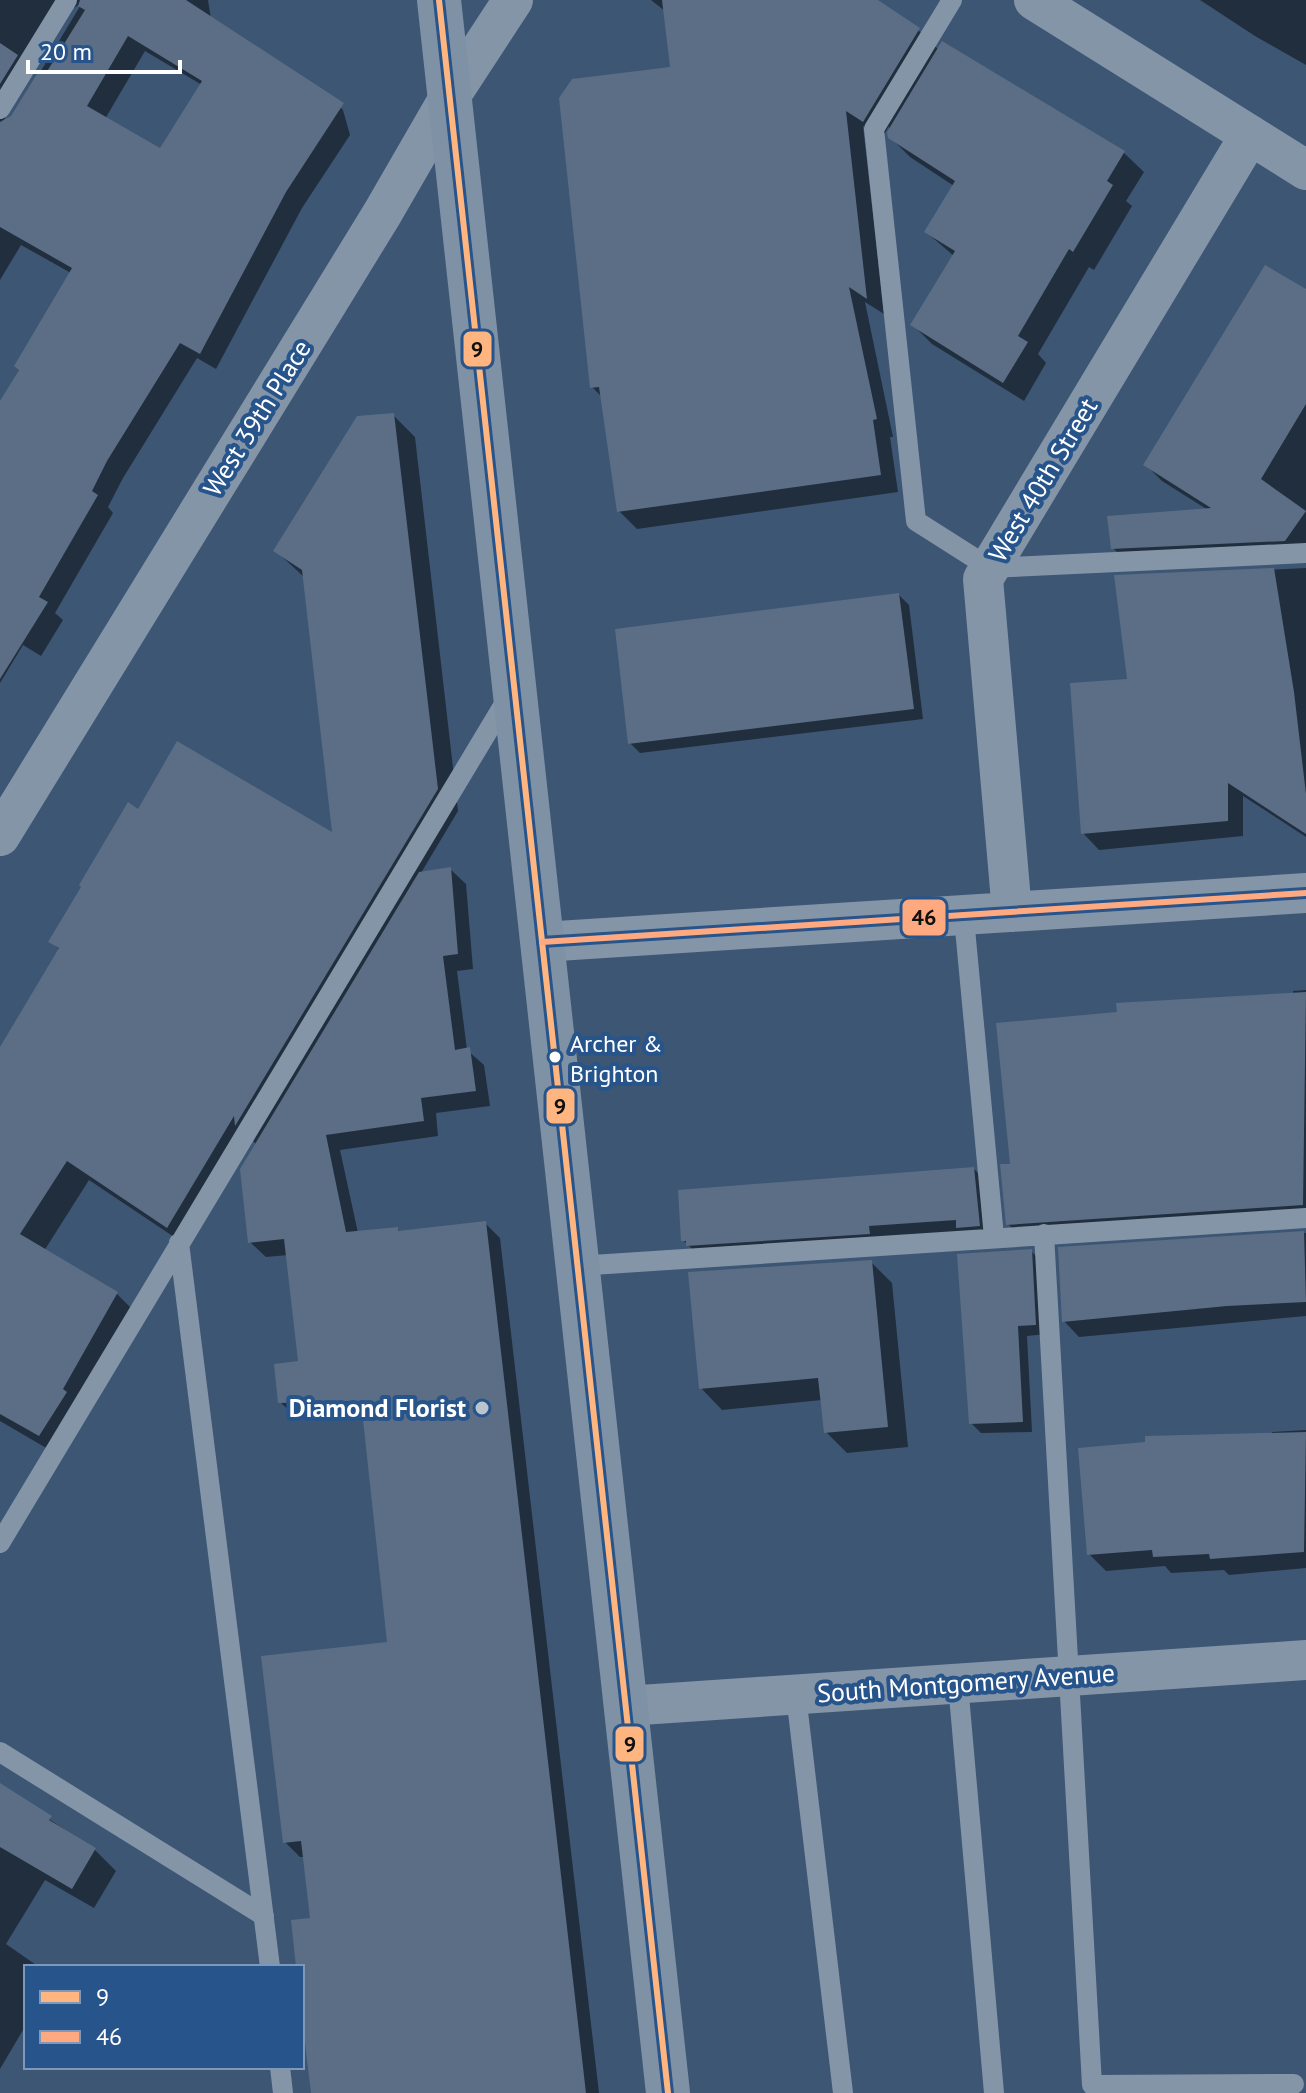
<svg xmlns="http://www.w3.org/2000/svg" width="1306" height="2093" font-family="'PT Sans',sans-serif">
<rect width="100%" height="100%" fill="#3d5674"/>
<!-- shadow -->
<path fill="#0007" fill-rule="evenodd" d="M 0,0 L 208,0 L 211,19 L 326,93 L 343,110 L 350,135 L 302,208 L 216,369 L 197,358 L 123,478 L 108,507 L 113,513 L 55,613 L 63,620 L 41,656 L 23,645 L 0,683 L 0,405 L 71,273 L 21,245 L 0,280 ZM 82,3 L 13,117 L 2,123 L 72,9 ZM 145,51 L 202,85 L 161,151 L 105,119 Z
M 651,0 L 871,0 L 918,30 L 939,50 L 943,44 L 1124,153 L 1144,172 L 1126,201 L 1132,206 L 1094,270 L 1089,267 L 1038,354 L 1046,363 L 1024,401 L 932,344 L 913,325 L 954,256 L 926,232 L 954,186 L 910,157 L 890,137 L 889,126 L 882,138 L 863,126 L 884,314 L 865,302 L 893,437 L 890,437 L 898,492 L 637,529 L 619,511 L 603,398 L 592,387 L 672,69 L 665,11 Z
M 1200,0 L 1306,0 L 1306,65 L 1255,36 Z
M 1306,291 L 1306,556 L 1129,564 L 1113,548 L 1208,510 L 1162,481 L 1146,465 Z
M 393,415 L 415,437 L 458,811 L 421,873 L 450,869 L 466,884 L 473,969 L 457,971 L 467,1050 L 484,1065 L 490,1106 L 436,1113 L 438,1136 L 340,1150 L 358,1233 L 397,1229 L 400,1232 L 485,1223 L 500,1238 L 599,2093 L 313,2093 L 302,2000 L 302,1967 L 298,1967 L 313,1920 L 305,1857 L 300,1857 L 285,1842 L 390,1644 L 364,1416 L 296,1417 L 280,1402 L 300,1363 L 288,1255 L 266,1257 L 250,1242 L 257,1145 L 253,1141 L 189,1247 L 89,1180 L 44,1251 L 117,1294 L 138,1315 L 60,1456 L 0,1421 L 0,1054 L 60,950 L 51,941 L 139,811 L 334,835 L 304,577 L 276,551 Z
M 1306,568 L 1306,837 L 1243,796 L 1243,836 L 1099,850 L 1083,833 L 1130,681 L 1116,577 Z
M 899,595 L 909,605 L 923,719 L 640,753 L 630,743 Z
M 1306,990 L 1306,1221 L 1023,1239 L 1008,1224 L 1012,1166 L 1293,994 L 1293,991 Z
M 974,1169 L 995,1190 L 1000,1247 L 704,1261 L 683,1240 Z
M 1306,1233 L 1306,1316 L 1079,1337 L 1064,1321 L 1060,1249 Z
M 1031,1251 L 1041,1261 L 1046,1334 L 1027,1336 L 1032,1432 L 981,1433 L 971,1423 Z
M 871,1262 L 892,1283 L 908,1447 L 847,1453 L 826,1432 L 822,1400 L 722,1410 L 701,1388 Z
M 1306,1430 L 1306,1568 L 1229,1575 L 1224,1570 L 1171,1573 L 1165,1566 L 1106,1571 L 1089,1554 L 1273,1435 L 1272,1432 Z
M 0,1786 L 95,1850 L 116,1871 L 94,1908 L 45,1880 L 6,1944 L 39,1967 L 26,1967 L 26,2025 L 0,2069 Z"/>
<!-- building -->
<path fill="#5b6e85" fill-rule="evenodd" d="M 80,0 L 186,0 L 344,103 L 286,192 L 200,354 L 180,343 L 107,461 L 92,491 L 98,495 L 39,597 L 48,602 L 0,679 L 0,401 L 19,370 L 14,366 L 72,268 L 0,227 L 0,122 L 11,116 L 40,69 L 46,73 L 85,10 L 78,6 ZM 128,36 L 202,81 L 160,148 L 87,106 Z
M 662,0 L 878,0 L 920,28 L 863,122 L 846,111 L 867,299 L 849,287 L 877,419 L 873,420 L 881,475 L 617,512 L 599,387 L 590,388 L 559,98 L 572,79 L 670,67 Z
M 942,41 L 1125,151 L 1107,181 L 1113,185 L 1073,252 L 1069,249 L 1018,336 L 1028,342 L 1003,383 L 910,325 L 955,251 L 924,232 L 955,181 L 888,138 L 887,132 Z
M 0,43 L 18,55 L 0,84 Z
M 1265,265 L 1306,289 L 1306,404 L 1261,479 L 1306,511 L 1285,541 L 1111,549 L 1107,516 L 1211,508 L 1143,465 Z
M 394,413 L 438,789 L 235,1126 L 234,1116 L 167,1228 L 67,1161 L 20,1234 L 118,1292 L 63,1389 L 67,1392 L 39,1436 L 0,1414 L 0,1047 L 59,948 L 48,942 L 81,887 L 79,885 L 128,802 L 138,809 L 177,741 L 332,832 L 302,570 L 273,551 L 357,416 Z
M 1274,568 L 1294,692 L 1306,794 L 1306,834 L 1228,783 L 1228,821 L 1081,834 L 1070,683 L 1127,679 L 1114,575 Z
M 899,593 L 914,709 L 628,744 L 615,629 Z
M 451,867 L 458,954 L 443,956 L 455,1050 L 470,1047 L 476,1091 L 421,1098 L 424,1121 L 326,1135 L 346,1232 L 398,1227 L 398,1231 L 486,1221 L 586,2093 L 311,2093 L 302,2017 L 302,1967 L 296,1967 L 291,1920 L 310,1918 L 301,1841 L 283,1843 L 261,1656 L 387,1642 L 361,1401 L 278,1403 L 274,1364 L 298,1361 L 284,1239 L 248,1243 L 240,1169 L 419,872 Z
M 1306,992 L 1303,1205 L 1006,1225 L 1000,1164 L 1010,1164 L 996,1023 L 1117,1012 L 1116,1003 Z
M 974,1167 L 980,1226 L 956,1228 L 956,1220 L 869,1226 L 870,1234 L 686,1246 L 686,1241 L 681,1241 L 678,1190 Z
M 1304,1231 L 1306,1302 L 1227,1306 L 1062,1322 L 1058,1247 Z
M 1032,1249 L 1036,1325 L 1018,1326 L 1023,1422 L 969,1424 L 957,1254 Z
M 872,1260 L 888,1427 L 824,1433 L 818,1378 L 699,1389 L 688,1272 Z
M 1306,1432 L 1304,1552 L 1210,1559 L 1209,1554 L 1153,1557 L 1152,1550 L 1087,1555 L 1078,1448 L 1145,1442 L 1145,1436 Z
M 0,1783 L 52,1816 L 49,1820 L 96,1848 L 72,1889 L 0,1847 Z"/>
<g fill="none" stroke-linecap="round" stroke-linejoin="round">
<!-- service -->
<path stroke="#8495a8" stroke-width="20" d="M 952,0 L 874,129 L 916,521 L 990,568 L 1306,553
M 0,109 L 67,0
M 964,918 L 994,1237
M 1044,1234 L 1092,2085 L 1294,2084
M 179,1243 L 270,1967
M 577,1266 L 1306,1218
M 0,1543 L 509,696
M 958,1684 L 994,2093
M 796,1695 L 843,2093
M 0,1752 L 264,1916
M 280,2067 L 283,2093"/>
<!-- minor -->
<path stroke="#8495a8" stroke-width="40" d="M 1034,0 L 1306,170
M 0,836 L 382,214 L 449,98 L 513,0
M 1012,912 L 983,579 L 1250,135
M 542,942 L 1306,893
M 626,1706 L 1306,1660"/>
<!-- secondary -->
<path stroke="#7f91a5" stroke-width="44" d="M 439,0 L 668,2093"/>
<!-- bus-1 casing -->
<g stroke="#27548a" stroke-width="12">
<path id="bus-1" d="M 439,0 L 668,2093"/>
</g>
<!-- bus-2 casing -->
<g stroke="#27548a" stroke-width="12">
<path id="bus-2" d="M 542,942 L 1306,893"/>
</g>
<!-- bus-1 -->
<use href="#bus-1" stroke="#ffb580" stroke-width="6"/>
<!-- bus-2 -->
<use href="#bus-2" stroke="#ffa980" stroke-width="6"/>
</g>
<!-- markers -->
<circle fill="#fff" stroke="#27548a" stroke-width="3" cx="555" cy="1057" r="7"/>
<circle fill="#bbc4ce" stroke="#27548a" stroke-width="3" cx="482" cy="1408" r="8"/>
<g text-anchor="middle" stroke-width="8" stroke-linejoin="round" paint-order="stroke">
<!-- bus labels -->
<g font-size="24" fill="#fff" stroke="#27548a" text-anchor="start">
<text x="570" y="1052">Archer &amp;<tspan x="570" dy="30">Brighton</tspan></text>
</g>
<!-- street labels -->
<g font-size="26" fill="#fff" stroke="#27548a">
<text transform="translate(257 418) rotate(-58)" y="9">West 39th Place</text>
<text transform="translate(1043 480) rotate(-59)" y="9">West 40th Street</text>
<text transform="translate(966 1683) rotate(-4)" y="9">South Montgomery Avenue</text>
</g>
<!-- poi labels -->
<g font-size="26" font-weight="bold" fill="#fff" stroke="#27548a" text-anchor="end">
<text x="466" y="1417">Diamond Florist</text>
</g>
</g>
<g stroke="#27548a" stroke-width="3">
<rect x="462" y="330" width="31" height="38" rx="8" fill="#ffb580"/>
<rect x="901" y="898" width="46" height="39" rx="8" fill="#ffa980"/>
<rect x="545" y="1087" width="31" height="38" rx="8" fill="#ffb580"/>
<rect x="614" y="1725" width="31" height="38" rx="8" fill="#ffb580"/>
</g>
<g font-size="22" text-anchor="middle" font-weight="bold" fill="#111">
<text x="477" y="357">9</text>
<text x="924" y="925">46</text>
<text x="560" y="1114">9</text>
<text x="630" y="1752">9</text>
</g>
<!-- legend -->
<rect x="24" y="1965" width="280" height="104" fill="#27548a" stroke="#7d98b9" stroke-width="2"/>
<rect x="40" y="1991" width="40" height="12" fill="#ffb580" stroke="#7d98b9" stroke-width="2"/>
<text x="96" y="2005" font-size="24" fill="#ffffff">9</text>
<rect x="40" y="2031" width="40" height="12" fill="#ffa980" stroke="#7d98b9" stroke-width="2"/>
<text x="96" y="2045" font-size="24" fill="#ffffff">46</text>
<!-- scale -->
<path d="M28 60v12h152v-12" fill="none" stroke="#ffffff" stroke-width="4"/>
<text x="40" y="60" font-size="24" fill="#ffffff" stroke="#27548a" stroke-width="6" paint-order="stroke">20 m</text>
</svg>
